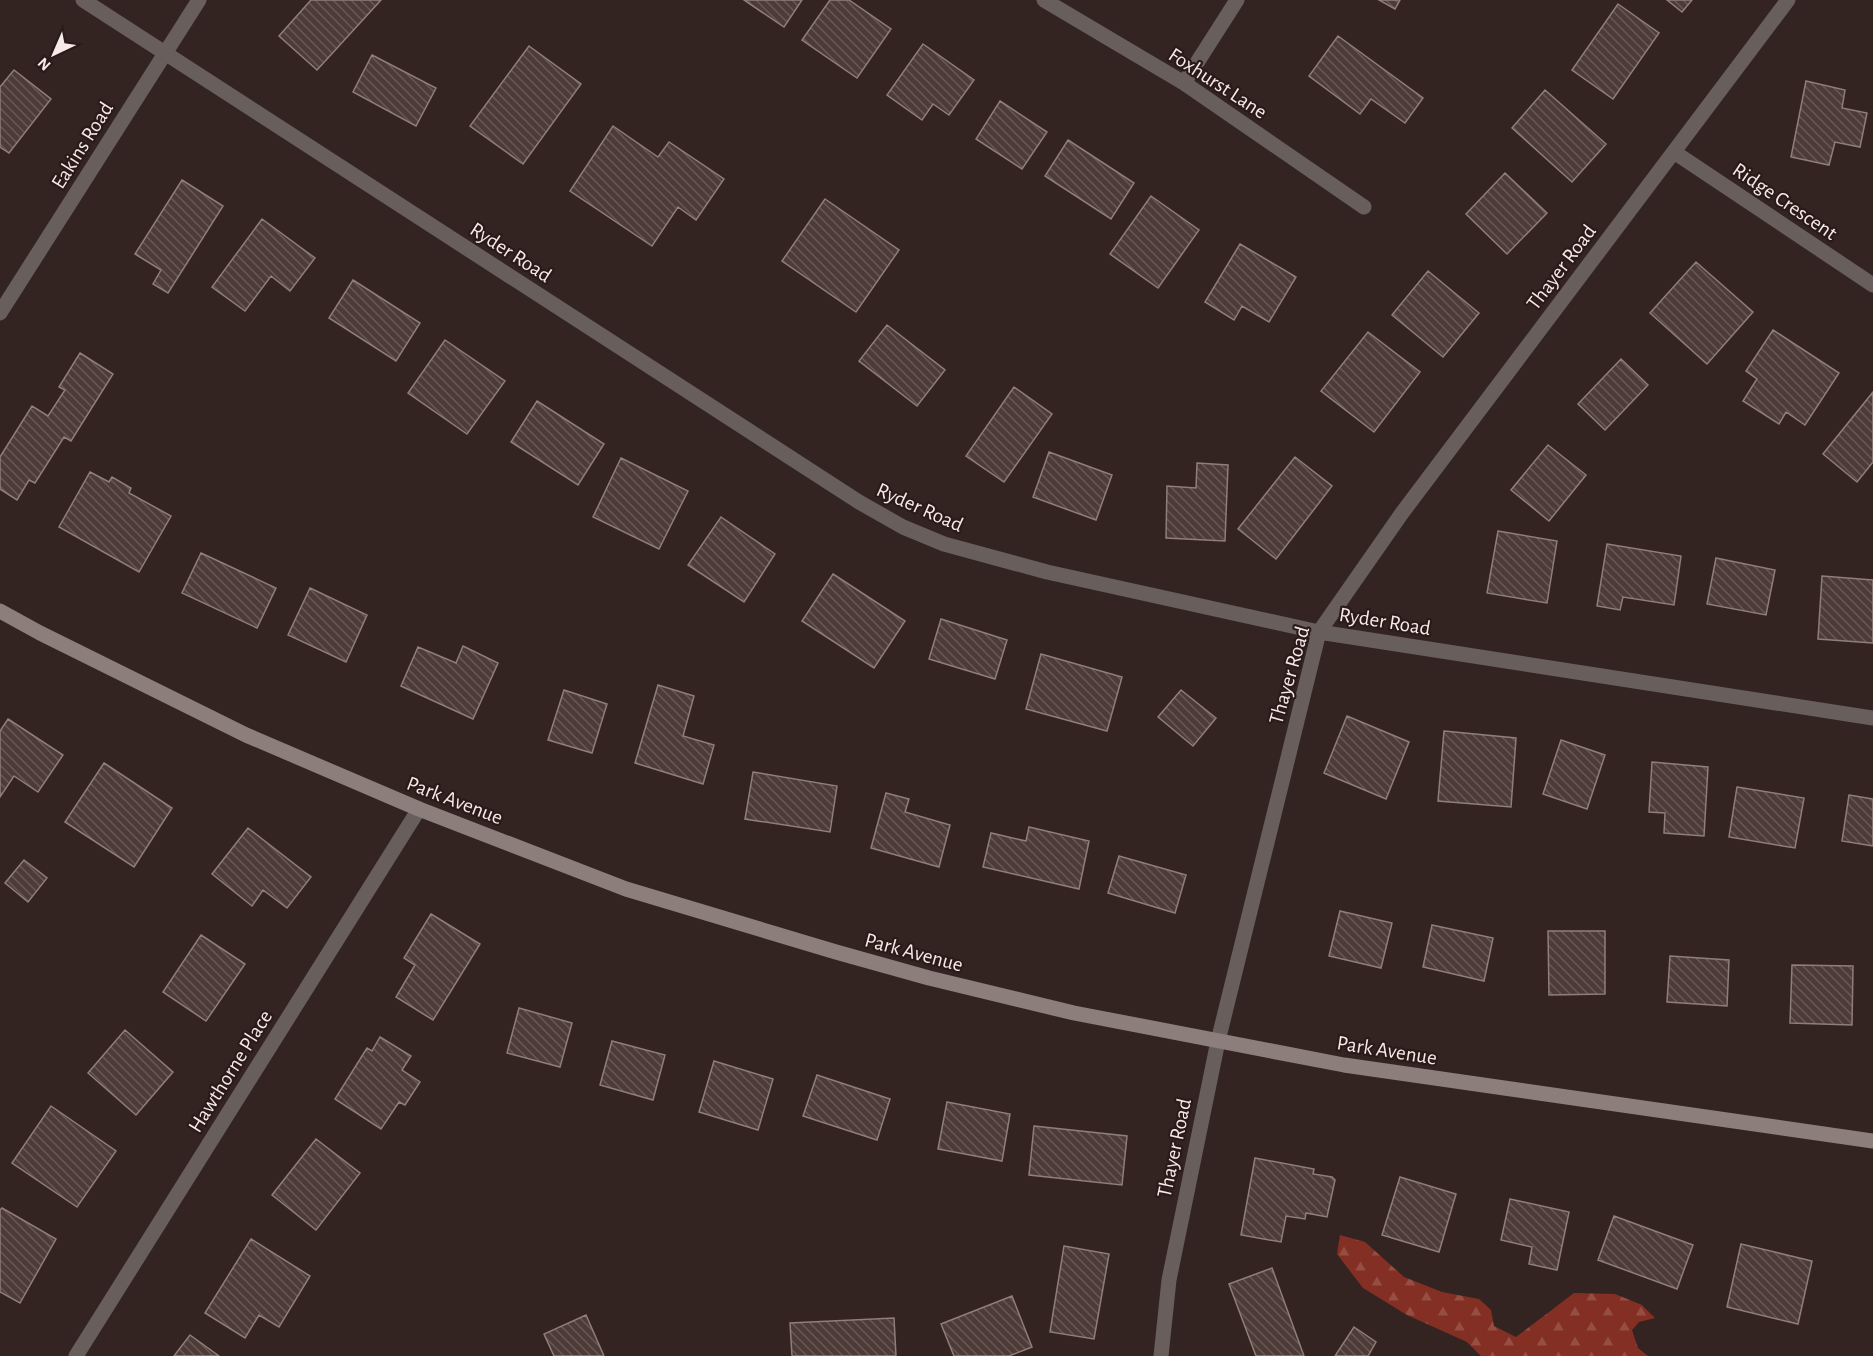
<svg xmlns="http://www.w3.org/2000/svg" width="1873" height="1356" font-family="'Alegreya Sans',sans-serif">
<defs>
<pattern id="forest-firs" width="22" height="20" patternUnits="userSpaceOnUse" patternTransform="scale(1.5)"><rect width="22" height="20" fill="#842f23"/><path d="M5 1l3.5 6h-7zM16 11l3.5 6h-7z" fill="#964d43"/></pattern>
<pattern id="building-back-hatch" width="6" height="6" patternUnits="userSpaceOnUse" patternTransform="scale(1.5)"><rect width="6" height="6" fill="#4d3b38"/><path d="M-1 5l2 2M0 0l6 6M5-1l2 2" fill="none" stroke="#675855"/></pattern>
</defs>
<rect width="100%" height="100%" fill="#342421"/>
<!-- forest -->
<path fill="url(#forest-firs)" d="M 1340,1235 L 1365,1242 L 1404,1277 L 1442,1292 L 1479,1299 L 1491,1310 L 1494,1326 L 1516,1337 L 1574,1293 L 1615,1294 L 1642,1305 L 1655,1318 L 1639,1322 L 1632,1330 L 1638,1348 L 1648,1356 L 1481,1356 L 1467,1342 L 1407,1315 L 1363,1288 L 1337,1254 Z"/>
<!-- building -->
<path fill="url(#building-back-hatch)" stroke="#917d79" stroke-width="1.5" d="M 311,0 L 381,0 L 317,70 L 279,36 Z
M 744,0 L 802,0 L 784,27 Z
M 830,0 L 849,0 L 891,29 L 857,78 L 802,40 Z
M 1379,0 L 1400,0 L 1395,9 Z
M 1667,0 L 1692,0 L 1682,12 Z
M 1618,4 L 1659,33 L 1613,99 L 1572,70 Z
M 1338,36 L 1423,98 L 1405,123 L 1371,99 L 1360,114 L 1309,76 Z
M 923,44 L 974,80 L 949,115 L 933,104 L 922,120 L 887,95 Z
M 529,46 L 581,84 L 523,164 L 470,126 Z
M 372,55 L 436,88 L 416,126 L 353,92 Z
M 14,70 L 51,99 L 9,153 L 0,147 L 0,87 Z
M 1806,81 L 1845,90 L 1842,108 L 1867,113 L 1860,147 L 1835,142 L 1829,165 L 1791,157 Z
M 1545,90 L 1606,144 L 1572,182 L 1512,128 Z
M 1000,101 L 1047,132 L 1022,169 L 976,139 Z
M 613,126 L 658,157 L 669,142 L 724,179 L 696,220 L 678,207 L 652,246 L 570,191 Z
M 1068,140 L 1134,183 L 1111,219 L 1045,176 Z
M 1505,173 L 1547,213 L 1507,254 L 1466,214 Z
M 182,180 L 223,206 L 168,293 L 153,284 L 161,270 L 135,254 Z
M 1151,196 L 1199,230 L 1158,288 L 1110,254 Z
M 825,199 L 899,250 L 856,312 L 782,261 Z
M 262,219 L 315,258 L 290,291 L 271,276 L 245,311 L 212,287 Z
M 1240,244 L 1296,277 L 1269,322 L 1242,306 L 1234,320 L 1205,302 Z
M 1696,262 L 1753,312 L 1707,364 L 1650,313 Z
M 1428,271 L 1479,313 L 1443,357 L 1392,315 Z
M 353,280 L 420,323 L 396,361 L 329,318 Z
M 887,325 L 945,370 L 917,406 L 859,361 Z
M 1773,330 L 1839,373 L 1805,425 L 1786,412 L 1779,424 L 1743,401 L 1757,379 L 1746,371 Z
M 1368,332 L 1420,372 L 1374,432 L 1321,391 Z
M 445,340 L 505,381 L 467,434 L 408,393 Z
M 80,353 L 113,374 L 71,441 L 64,437 L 35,483 L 29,480 L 17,500 L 0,489 L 0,457 L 32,406 L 48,416 L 65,390 L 59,387 Z
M 1621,359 L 1648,385 L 1605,430 L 1578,404 Z
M 1014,387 L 1052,414 L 1004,482 L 966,456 Z
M 1873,392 L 1873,462 L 1857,482 L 1823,454 Z
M 537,401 L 604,444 L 578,485 L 511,442 Z
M 1548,445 L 1586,475 L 1549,521 L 1511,490 Z
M 1049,452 L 1112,475 L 1096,520 L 1033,497 Z
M 1295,457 L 1332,486 L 1276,559 L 1238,529 Z
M 621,458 L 688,491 L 659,549 L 593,517 Z
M 1197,463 L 1228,465 L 1225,541 L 1166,538 L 1167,486 L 1196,488 Z
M 90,472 L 109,482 L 112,477 L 131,488 L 129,493 L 171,516 L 139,572 L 59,527 Z
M 721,517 L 775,554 L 744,602 L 688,565 Z
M 1498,531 L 1557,541 L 1547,603 L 1487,593 Z
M 1607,544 L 1681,556 L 1674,605 L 1623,597 L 1620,610 L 1597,606 Z
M 201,553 L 276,588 L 257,628 L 182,593 Z
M 1716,558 L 1775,570 L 1766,615 L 1707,604 Z
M 833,574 L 905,621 L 874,668 L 802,621 Z
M 1822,576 L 1873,580 L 1873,643 L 1818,639 Z
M 310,588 L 367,615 L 346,662 L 288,635 Z
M 941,619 L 1007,640 L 995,679 L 929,659 Z
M 463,646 L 498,663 L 473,719 L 401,686 L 418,647 L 456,663 Z
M 1041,654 L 1122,677 L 1107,731 L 1026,709 Z
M 658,685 L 694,696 L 683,736 L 714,745 L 703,784 L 635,763 Z
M 564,690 L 607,704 L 592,753 L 548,740 Z
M 1181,690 L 1216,718 L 1193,746 L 1158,717 Z
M 1347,716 L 1409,742 L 1386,799 L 1324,773 Z
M 8,719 L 63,755 L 38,792 L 14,776 L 0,797 L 0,731 Z
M 1444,731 L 1516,738 L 1511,807 L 1438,801 Z
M 1561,740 L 1605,755 L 1587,809 L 1543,794 Z
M 1652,762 L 1708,767 L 1704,836 L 1664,833 L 1665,813 L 1649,812 Z
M 104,763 L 172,808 L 134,867 L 65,822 Z
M 753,772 L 837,786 L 830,832 L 745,819 Z
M 1737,787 L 1804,798 L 1795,848 L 1729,837 Z
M 886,793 L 909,799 L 905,812 L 950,825 L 939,867 L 871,848 Z
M 1849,795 L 1873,799 L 1873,846 L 1842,841 Z
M 1029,827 L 1089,841 L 1079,889 L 983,867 L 991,833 L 1026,841 Z
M 248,828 L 311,877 L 287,908 L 263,890 L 252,906 L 212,874 Z
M 1119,856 L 1186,875 L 1175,913 L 1108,893 Z
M 24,860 L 47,878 L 28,902 L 5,883 Z
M 1340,911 L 1392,923 L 1381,968 L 1329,956 Z
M 431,914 L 480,944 L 433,1020 L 396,997 L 415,965 L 404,958 Z
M 1432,925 L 1493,938 L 1484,981 L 1423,967 Z
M 1548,931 L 1605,931 L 1605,994 L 1549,995 Z
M 201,935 L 245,964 L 206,1021 L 163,992 Z
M 1670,956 L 1729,960 L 1727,1006 L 1667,1002 Z
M 1792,965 L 1853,966 L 1852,1025 L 1790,1023 Z
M 519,1008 L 572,1023 L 560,1067 L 507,1053 Z
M 125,1030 L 173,1072 L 136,1115 L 88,1073 Z
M 380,1037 L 411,1056 L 402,1070 L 420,1082 L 405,1105 L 399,1102 L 381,1129 L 335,1099 L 367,1048 L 372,1051 Z
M 612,1041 L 665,1055 L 653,1100 L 600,1085 Z
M 714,1061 L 773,1079 L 758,1130 L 699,1112 Z
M 817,1075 L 890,1099 L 877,1140 L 803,1116 Z
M 947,1102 L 1010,1114 L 1002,1161 L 938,1149 Z
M 51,1106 L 116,1151 L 77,1207 L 12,1163 Z
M 1034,1126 L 1127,1136 L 1122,1185 L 1029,1175 Z
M 316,1139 L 360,1173 L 316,1230 L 272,1195 Z
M 1255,1158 L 1314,1169 L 1313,1174 L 1332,1177 L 1335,1180 L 1327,1217 L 1306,1213 L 1305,1219 L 1286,1216 L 1281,1242 L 1241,1235 Z
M 1400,1177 L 1456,1194 L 1439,1252 L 1382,1235 Z
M 1510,1199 L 1569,1212 L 1557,1270 L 1529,1264 L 1532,1247 L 1501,1240 Z
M 2,1208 L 56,1239 L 20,1303 L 0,1292 L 0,1210 Z
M 1614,1216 L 1693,1245 L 1677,1289 L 1598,1260 Z
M 251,1239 L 310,1276 L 279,1327 L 259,1315 L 245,1338 L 205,1313 Z
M 1741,1244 L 1812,1261 L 1798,1324 L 1727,1307 Z
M 1064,1246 L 1109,1254 L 1094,1339 L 1050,1332 Z
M 1272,1268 L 1304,1356 L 1256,1356 L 1229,1284 Z
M 1012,1296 L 1032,1347 L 1009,1356 L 954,1356 L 941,1324 Z
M 586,1315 L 604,1356 L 554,1356 L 544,1334 Z
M 894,1318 L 896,1356 L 792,1356 L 790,1323 Z
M 1354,1327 L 1376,1342 L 1368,1356 L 1335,1356 Z
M 190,1335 L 219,1356 L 174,1356 Z"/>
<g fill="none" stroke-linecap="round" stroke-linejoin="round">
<!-- street -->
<path stroke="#685f5d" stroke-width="15" d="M 83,0 L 859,502 L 903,527 L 944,544 L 1047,572 L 1319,632 L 1873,718
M 1044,0 L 1184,83 L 1364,207
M 1184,83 L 1237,0
M 1674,152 L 1873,285
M 0,313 L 199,0
M 76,1356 L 419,809
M 1161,1356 L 1169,1280 L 1218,1041 L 1319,632 L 1402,513 L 1788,0"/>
<!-- secondary -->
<path stroke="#8b7e7b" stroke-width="15" d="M 0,611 L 40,633 L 246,735 L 419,809 L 626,889 L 836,952 L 929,978 L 1074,1013 L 1344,1065 L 1873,1141"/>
</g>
<g text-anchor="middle" stroke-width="4.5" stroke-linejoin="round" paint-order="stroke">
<!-- street labels -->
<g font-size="21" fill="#f6eae8" stroke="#2a1b18">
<text transform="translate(1218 83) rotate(33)" y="7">Foxhurst Lane</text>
<text transform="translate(82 145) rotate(-58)" y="7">Eakins Road</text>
<text transform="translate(1785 201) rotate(34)" y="7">Ridge Crescent</text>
<text transform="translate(511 252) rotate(33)" y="7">Ryder Road</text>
<text transform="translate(1561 267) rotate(-53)" y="7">Thayer Road</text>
<text transform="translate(920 507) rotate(24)" y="7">Ryder Road</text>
<text transform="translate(1385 621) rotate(9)" y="7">Ryder Road</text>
<text transform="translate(1289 675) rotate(-74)" y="7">Thayer Road</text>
<text transform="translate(455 800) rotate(21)" y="7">Park Avenue</text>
<text transform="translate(914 952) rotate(15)" y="7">Park Avenue</text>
<text transform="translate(1387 1050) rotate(9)" y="7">Park Avenue</text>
<text transform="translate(230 1071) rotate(-58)" y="7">Hawthorne Place</text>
<text transform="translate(1174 1148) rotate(-78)" y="7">Thayer Road</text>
</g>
</g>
<!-- north arrow -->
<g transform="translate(54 54) rotate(224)" stroke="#2a1b18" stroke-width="4.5" paint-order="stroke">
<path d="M0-4.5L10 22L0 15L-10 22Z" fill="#f6eae8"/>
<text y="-9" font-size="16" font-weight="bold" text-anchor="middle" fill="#f6eae8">N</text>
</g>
</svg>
